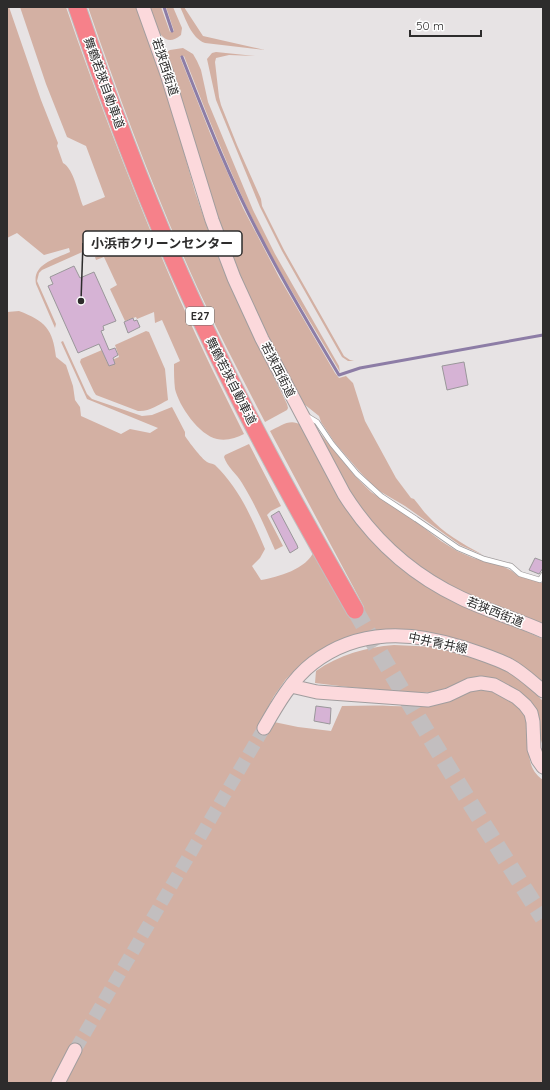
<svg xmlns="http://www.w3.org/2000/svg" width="550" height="1090" font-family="Quicksand,'Noto Sans JP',sans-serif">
<rect width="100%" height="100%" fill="#e7e3e4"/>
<!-- green -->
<path fill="#d3b0a3" d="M 7,7 L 9,7 L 41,100 L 58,143 L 57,146 L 63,163 C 74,169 78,194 83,206 L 105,197 L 86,146 L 67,137 L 46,84 L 20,7 L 66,7 C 100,106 138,204 180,300 C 200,345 222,390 244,434 C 236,438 227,441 217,439 C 199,435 179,406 175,389 C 174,381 174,372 174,364 L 180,361 L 162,320 L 155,323 L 154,312 L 137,319 L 136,317 L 125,321 L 110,289 L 117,285 L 104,257 L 96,260 L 95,257 L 111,250 L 107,241 L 42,270 L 39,273 L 37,281 L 56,324 L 55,328 L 36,284 C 32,264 55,259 70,252 L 69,248 L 44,255 L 17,233 L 7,238 Z
M 88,7 L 136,7 L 171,106 L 195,192 L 214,247 L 246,320 L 287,404 L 288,408 L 287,410 L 265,422 C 242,378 219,334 198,289 C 156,197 121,103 88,7 Z
M 149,7 L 161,7 L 170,32 L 174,31 L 166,7 L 173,7 L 182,28 L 181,35 C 161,52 154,21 149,7 Z
M 180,7 L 184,7 L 203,36 L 265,50 L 205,43 C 191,38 186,19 180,7 Z
M 183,48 L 193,54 L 197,61 L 201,70 L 208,102 L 253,210 L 275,254 L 339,366 L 340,372 C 314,327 286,284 262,238 C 232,179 208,117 184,56 L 180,57 L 210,133 L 243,208 L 279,277 L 335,373 L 339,378 L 346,376 L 353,383 L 365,421 L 396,478 L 411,498 L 414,499 C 419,505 423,511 428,516 C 443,533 463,544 483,555 L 460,545 L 405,506 L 376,489 L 360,472 L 335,443 L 321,422 L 319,416 L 304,404 L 296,394 L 269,340 L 239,276 L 217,218 L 167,56 L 167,52 L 170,50 Z
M 216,52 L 255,56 L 229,55 L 216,58 L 215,62 L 219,97 L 221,105 L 237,145 L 261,199 L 262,206 L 284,250 L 344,356 L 350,360 L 354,361 L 348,361 L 342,357 L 282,251 L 260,207 L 216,100 L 207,59 L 212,53 Z
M 19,311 C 45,321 53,329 56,357 L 66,365 L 73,386 L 75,400 L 80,407 L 81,416 L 121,434 L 130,429 L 150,433 L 158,428 L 87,399 L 61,342 L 63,341 L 87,394 L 92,399 L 142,416 L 152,415 L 172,407 L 185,432 L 185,436 C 189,442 201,458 207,462 C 210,464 212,463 215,465 C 239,488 252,518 265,549 L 260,558 L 252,566 L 261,580 C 278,577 307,569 314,551 L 352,613 L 364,607 L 270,431 C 281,426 290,418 301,425 L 401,568 L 416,579 L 437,592 L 543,639 L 543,683 L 402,630 L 301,665 L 286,679 L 274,696 L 258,726 L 268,732 L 274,722 L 298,727 L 331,731 L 342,706 C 358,706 374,705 391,706 C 403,706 415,707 427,705 C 448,703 470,686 491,691 C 497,692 503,697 508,699 C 515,703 523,710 526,719 C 533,740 521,765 543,780 L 543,1083 L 7,1083 L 7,312 Z
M 146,331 L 149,332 L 165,369 L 168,400 C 158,405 149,412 138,411 L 96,395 L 94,392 L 80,362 L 81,359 L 102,350 L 107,362 L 119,357 L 115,345 Z
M 316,431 L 319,432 L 355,476 L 371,492 L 415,521 L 441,541 L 457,551 L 473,558 L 502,566 L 512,571 L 518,576 L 542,583 L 543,581 L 543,625 L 454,588 L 418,567 L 381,534 L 354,500 Z
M 249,444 L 281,506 L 271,511 L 267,515 L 283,546 L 275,550 C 265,527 255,504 242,483 C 237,474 227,467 224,457 L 225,455 Z
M 394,645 L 437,647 L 477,658 L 508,671 L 524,682 L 543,701 L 543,747 L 540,737 L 539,721 L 516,690 L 498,680 L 482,677 L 474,677 L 436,692 L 415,693 L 348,687 L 315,683 L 316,671 C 339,655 366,647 394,645 Z"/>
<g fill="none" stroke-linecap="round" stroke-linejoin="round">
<!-- stream -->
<path stroke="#8d7da6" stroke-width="3" d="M 164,7 L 172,31
M 182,57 C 206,118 230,180 261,238 C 285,285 312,330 339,375 L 360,368 L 543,335"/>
</g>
<!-- building -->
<path fill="#d6b3d5" stroke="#9a979a" d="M 74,266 L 80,278 L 94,272 L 116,321 L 103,326 L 104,330 L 101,331 L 109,350 L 115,348 L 118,355 L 113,358 L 115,364 L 109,366 L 99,344 L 78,353 L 48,286 L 53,284 L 50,277 Z
M 133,318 L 134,321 L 137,320 L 140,327 L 128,333 L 124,322 Z
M 464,362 L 468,385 L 447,390 L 442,366 Z
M 279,511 L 297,545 L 298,548 L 290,553 L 271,516 Z
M 535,558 L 543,561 L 543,568 L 539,574 L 529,570 Z
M 316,706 L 331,708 L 330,724 L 314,721 Z"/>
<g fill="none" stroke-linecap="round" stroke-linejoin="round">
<!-- secondary-tunnel -->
<path stroke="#c2bebf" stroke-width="13" stroke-dasharray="13 6" stroke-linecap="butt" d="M 75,1050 L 264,728"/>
<!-- highway-tunnel -->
<path stroke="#c2bebf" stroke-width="17" stroke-dasharray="17 8" stroke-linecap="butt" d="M 355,610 C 415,715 478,817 543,918"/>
<!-- lane casing -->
<g stroke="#a19d9e" stroke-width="6">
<path id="lane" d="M 307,416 L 317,422 L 332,444 L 357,474 L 381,496 L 416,519 L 458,548 L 484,559 L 511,566 L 520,574 L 540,580 L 543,575"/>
</g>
<!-- secondary casing -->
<g stroke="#a19d9e" stroke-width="15">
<path id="secondary" d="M 143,7 L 167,74 L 212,220 L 234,278 L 262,339 L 344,494 C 373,540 412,575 461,598 C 488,611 516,619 543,631
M 291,686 L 317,692 L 428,700 L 448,695 L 469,685 L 481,683 L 494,685 L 516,697 L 525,705 L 531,713 L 533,722 L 534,749 L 538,760 L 543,767
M 264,728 C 277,705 292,679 313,663 C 359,628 412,631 464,648 C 479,653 495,658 509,665 C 522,672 532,682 543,691
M 58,1083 L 75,1050"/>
</g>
<!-- highway casing -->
<g stroke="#c0c0c0" stroke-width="19">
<path id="highway" d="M 77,7 C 110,104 146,200 189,294 C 238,402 296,507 355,610"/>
</g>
<!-- lane -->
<use href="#lane" stroke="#fff" stroke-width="4.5"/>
<!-- secondary -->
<use href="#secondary" stroke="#fcd9dc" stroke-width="13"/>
<!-- highway -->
<use href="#highway" stroke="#f6818a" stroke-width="17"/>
</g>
<g text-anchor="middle" stroke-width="3" stroke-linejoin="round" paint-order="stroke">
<!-- shield labels -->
<rect fill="#fff" stroke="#6c6b6b" stroke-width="1" x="186" y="307" width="28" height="18" rx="3"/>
<g font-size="11" font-weight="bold" fill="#2d2c2c">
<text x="200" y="320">E27</text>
</g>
<!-- street labels -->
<g font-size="12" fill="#2d2c2c" stroke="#fff">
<text transform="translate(165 67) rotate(72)" y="4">若狭西街道</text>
<text transform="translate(104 83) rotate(70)" y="4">舞鶴若狭自動車道</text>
<text transform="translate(278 370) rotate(63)" y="4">若狭西街道</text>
<text transform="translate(231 381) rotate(63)" y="4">舞鶴若狭自動車道</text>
<text transform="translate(495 612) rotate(22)" y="4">若狭西街道</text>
<text transform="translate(438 643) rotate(12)" y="4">中井青井線</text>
</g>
</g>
<!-- callouts -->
<path fill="none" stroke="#2d2c2c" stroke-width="1.5" d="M81 301L83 243"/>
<circle fill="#2d2c2c" stroke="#fff" stroke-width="1.5" cx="81" cy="301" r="4"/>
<rect fill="#fff" stroke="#2d2c2c" stroke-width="1.5" x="83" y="231" width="159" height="25" rx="4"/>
<g font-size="13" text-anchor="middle" font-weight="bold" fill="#2d2c2c">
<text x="162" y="248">小浜市クリーンセンター</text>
</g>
<!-- border -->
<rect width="550" height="1090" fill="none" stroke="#2d2c2c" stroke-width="16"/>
<!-- scale -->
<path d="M410 30v6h71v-6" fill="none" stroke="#2d2c2c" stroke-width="2"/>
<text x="416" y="30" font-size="12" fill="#2d2c2c" stroke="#ffffff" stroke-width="3" paint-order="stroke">50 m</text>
</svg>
